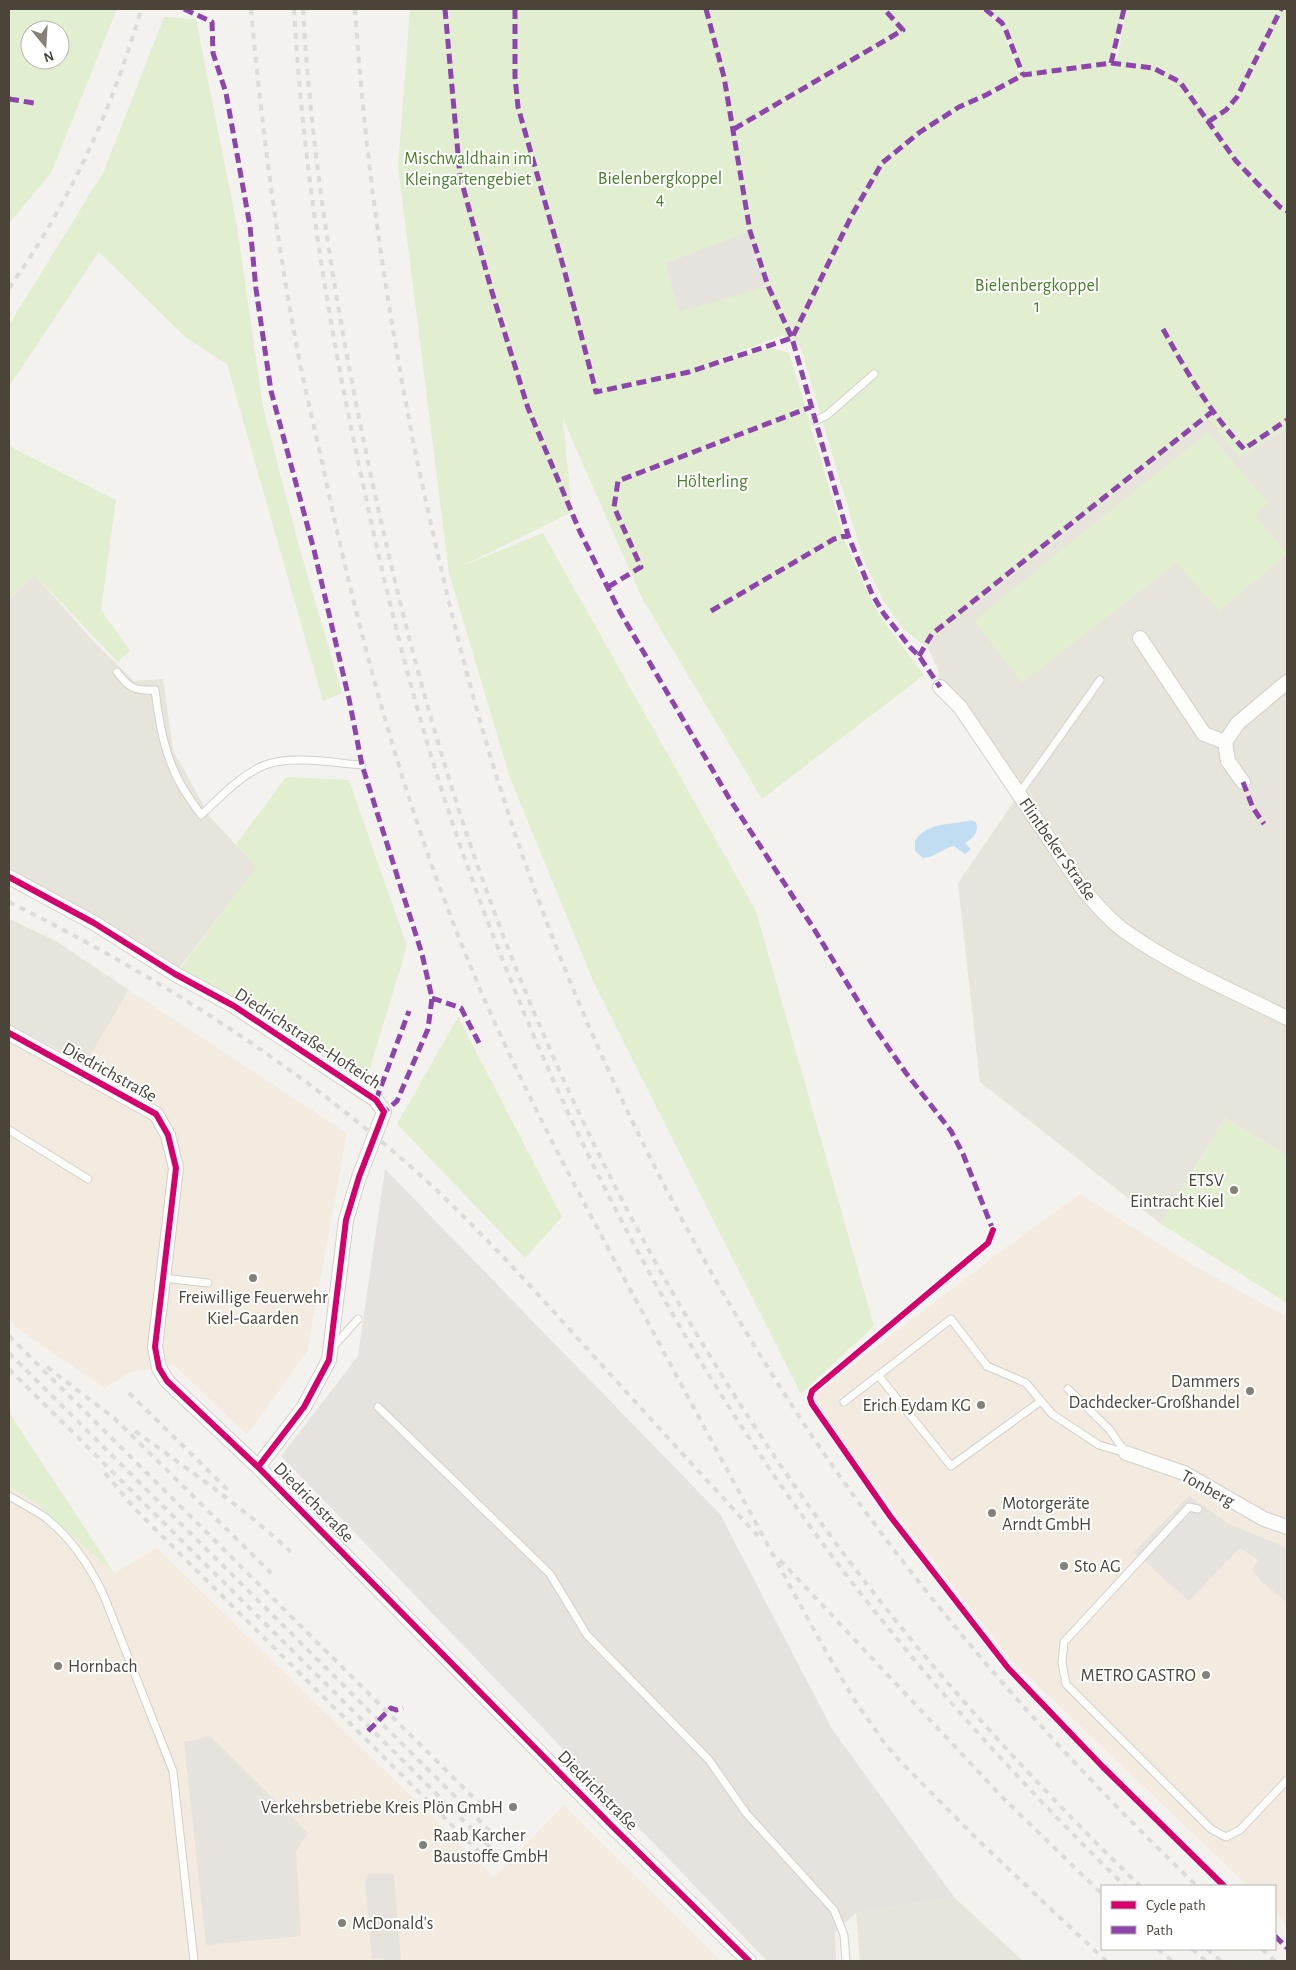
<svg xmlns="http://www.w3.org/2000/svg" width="1296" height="1970" font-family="'Alegreya Sans',sans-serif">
<rect width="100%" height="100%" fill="#f4f2ee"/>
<!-- residential -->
<path fill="#e7e4dc" d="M 1209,418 L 1239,457 L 1287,428 L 1287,1156 L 1225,1118 L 1161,1224 L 980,1082 L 958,883 L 1019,794 L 940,687 L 938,669 L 928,648 L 934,637 Z
M 34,574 L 95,643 L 134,681 L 163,679 L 173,750 L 210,817 L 257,867 L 175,974 L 9,877 L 9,599 Z
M 9,919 L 56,941 L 129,990 L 86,1063 L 9,1025 Z
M 954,1897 L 1023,1961 L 860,1961 L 856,1913 Z"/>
<!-- commercial -->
<path fill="#f3ebdf" d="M 129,990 L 347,1133 L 307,1352 L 247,1435 L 174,1365 L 130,1372 L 105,1388 L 22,1332 L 9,1319 L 9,1025 L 86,1063 Z
M 1080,1194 L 1195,1266 L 1287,1317 L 1287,1924 L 1275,1912 L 1275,1886 L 1248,1886 L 1013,1662 L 905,1525 L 814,1403 L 815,1394 L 1000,1252 Z
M 9,1487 L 36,1503 L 114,1573 L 157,1548 L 494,1877 L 564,1805 L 721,1961 L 9,1961 Z"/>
<!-- industrial -->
<path fill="#e6e2de" d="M 385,1169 L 720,1514 L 832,1729 L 954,1897 L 856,1913 L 835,1932 L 836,1961 L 767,1961 L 281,1456 L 358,1356 Z"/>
<!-- green -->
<path fill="#e1eecf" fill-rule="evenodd" d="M 9,9 L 117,9 L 51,173 L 9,223 ZM 30,30 L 60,30 L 60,60 L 30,60 Z
M 410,9 L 980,9 L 1001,26 L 1018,72 L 1021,71 L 1002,23 L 986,9 L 1124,9 L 1113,57 L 1118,56 L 1126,9 L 1287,9 L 1287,428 L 1239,457 L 1209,419 L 934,637 L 928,648 L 904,630 L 884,602 L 863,559 L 801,348 L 783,335 L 696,369 L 770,348 L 789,353 L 846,544 L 869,596 L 883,621 L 924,675 L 762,799 L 642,598 L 563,419 L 572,512 L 460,567 L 543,533 L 756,911 L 874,1326 L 801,1394 L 594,983 L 510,778 L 449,573 L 398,167 Z
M 164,17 L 196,19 L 237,226 L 263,407 L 299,546 L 342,693 L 323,701 L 227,364 L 185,337 L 99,252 L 9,387 L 9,325 L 104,171 Z
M 1208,432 L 1268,503 L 1255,515 L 1287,554 L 1219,611 L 1177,563 L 1022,683 L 974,621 Z
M 9,446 L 116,500 L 101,610 L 130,651 L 118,662 L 34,574 L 9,599 Z
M 286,777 L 349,780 L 407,946 L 367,1078 L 181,968 L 256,867 L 236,844 Z
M 458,1017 L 562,1217 L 525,1258 L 397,1124 Z
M 1225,1118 L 1287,1156 L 1287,1303 L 1161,1224 Z
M 9,1412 L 114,1573 L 36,1503 L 9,1487 Z"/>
<!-- parking -->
<path fill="#e6e3df" d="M 750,231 L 768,286 L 679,312 L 666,263 Z
M 1189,1496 L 1229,1524 L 1287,1548 L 1287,1603 L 1260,1580 L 1252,1570 L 1258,1560 L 1240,1548 L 1189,1601 L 1134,1552 Z
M 210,1736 L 308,1833 L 296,1851 L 301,1936 L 206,1945 L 184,1742 Z
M 369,1874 L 394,1874 L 401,1961 L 385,1961 L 384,1958 L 372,1959 L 365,1882 Z"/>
<!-- water -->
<path fill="#c0ddf1" d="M 971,820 L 976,822 C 979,832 974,838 965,843 L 971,849 L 965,854 L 954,846 C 943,848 932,859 923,858 L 915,851 L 915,841 C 927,821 951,826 971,820 Z"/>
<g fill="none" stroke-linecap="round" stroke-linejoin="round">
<!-- service casing -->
<g stroke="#d2d0cb" stroke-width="9">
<path id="service" d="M 815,421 L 827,415 L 874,374
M 117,672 C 129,688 134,691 155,690 C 159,722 164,754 180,783 C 186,794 194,805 201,815 C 220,798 240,775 265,765 C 292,755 334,763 362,765
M 1019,794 L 1100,680
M 9,1130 L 88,1179
M 163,1278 L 208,1283
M 333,1347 L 358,1319
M 878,1375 L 951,1466 L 1041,1401
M 1068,1389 L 1109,1429 L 1126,1453
M 844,1402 L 951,1319 L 987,1366 L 1026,1383 L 1052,1414 L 1099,1445 L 1126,1453
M 378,1407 L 550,1574 L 587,1635 L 709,1760 L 746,1813 L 834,1910 L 844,1935 L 846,1961
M 9,1496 C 21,1503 35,1510 46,1518 C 72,1539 90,1566 104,1596 L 173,1771 L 194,1961
M 1198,1509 L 1189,1507 L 1064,1642 L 1062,1663 L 1066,1684 L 1211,1829 L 1226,1837 L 1240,1830 L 1287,1780"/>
</g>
<!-- minor casing -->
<g stroke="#d2d0cb" stroke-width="16">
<path id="minor" d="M 1140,638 L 1204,734 L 1225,742
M 940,687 L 960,707 L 1083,889 C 1096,904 1109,920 1126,932 C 1175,967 1233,991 1287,1018
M 1243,782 L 1228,761 L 1225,742 L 1238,723 L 1287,682
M 9,877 L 94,923 L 175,974 L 234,1006 L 376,1100 L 384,1112 L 359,1177 L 346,1220 L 329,1360 L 304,1407 L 258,1467
M 9,1033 L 156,1114 L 168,1135 L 176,1168 L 155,1347 L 159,1368 L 167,1381 L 258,1467 L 613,1827 L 749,1961
M 1126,1453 L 1184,1473 L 1264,1519 L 1287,1527"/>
</g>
<!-- service -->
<use href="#service" stroke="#fdfdfc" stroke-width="7"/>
<!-- minor -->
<use href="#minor" stroke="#fdfdfc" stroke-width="14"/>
<!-- rail -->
<path stroke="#dbdbda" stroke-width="4" stroke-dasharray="6 6" stroke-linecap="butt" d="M 251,9 C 261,122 276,236 297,348 C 305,391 316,433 325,476 C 363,654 411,829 483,996 C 531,1106 588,1211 645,1317 C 703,1425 761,1533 820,1641 L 855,1701 L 883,1741 L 899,1760 L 980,1842 L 1106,1961
M 294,9 C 303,167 328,324 362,479 C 390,613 424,747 471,876 C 566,1141 700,1393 876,1613 C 954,1710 1037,1800 1125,1886
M 303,9 C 312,170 340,332 374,490 C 402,617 435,744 478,867 C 562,1106 682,1334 832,1538 C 924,1663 1029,1778 1140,1886
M 355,9 C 365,160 387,311 417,460 C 437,553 458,646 485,738 C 557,985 669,1222 812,1436 C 923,1600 1054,1749 1197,1886
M 9,288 C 69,204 113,108 141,9
M 9,902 C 144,969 272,1049 388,1147 C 462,1209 526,1281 590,1352 C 646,1414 702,1475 758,1536
M 9,1336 L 489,1813
M 9,1353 L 503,1844
M 47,1367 L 114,1418 L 271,1573
M 9,1369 L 495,1852
M 129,1393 L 232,1494
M 135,1431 C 186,1468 237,1503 283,1545
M 105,1473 L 134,1508 L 487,1860
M 278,1540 L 291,1552
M 780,1560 L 1004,1799 L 1102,1894
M 1158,1949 L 1172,1961
M 1192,1949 L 1206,1961
M 1207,1949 L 1221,1961
M 1262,1949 L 1275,1961"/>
<!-- quiet -->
<path stroke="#8e44ad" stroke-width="5" stroke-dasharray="10 5" stroke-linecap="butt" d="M 184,9 L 212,22 L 213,53 L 226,93 L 250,226 L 256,289 L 271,391 L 314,550 L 349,699 L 362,765 L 422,954 L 432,998 L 428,1029 L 397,1101 L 384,1112
M 445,9 L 460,176 L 492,292 L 528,408 L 580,532 L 620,612 L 729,798 L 814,929 L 872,1024 L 906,1073 L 951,1131 L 963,1154 L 993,1230 L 992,1233
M 515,9 L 515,77 L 518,107 L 564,269 L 596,392 L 689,372 L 792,338 L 852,215 L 882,163 L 920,132 L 959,107 L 986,95 L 1023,75 L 1111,63 L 1153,68 L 1180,82 L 1236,161 L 1280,207 L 1287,211
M 706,9 L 724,77 L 750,231 L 768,286 L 792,338 L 848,535 L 872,594 L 884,614 L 910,647 L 919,656 L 940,687
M 985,9 L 1002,23 L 1005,28 L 1023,75
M 1111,63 L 1124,9
M 9,99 L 34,103
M 1208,122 L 1226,110 L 1237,97 L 1281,9
M 734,129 L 903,30 L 884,9
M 1163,329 C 1186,371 1211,414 1244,449 L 1287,420
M 608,587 L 641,567 L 614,507 L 618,481 L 811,407
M 711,611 L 834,539 L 848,535
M 919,656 L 932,634 L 1213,411
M 1243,782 L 1253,808 L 1264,824
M 432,998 L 461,1008 L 479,1043
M 376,1100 L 409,1011
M 368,1731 L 391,1708 L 396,1710 L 403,1708
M 1275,1936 L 1287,1948"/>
<!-- cycleway casing -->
<g stroke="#fff" stroke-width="9">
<path id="cycleway" d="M 9,877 L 94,923 L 175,974 L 234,1006 L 376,1100 L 384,1112 L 359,1177 L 346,1220 L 329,1360 L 304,1407 L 258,1467
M 9,1033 L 156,1114 L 168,1135 L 176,1168 L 155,1347 L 159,1368 L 167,1381 L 258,1467 L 613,1827 L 749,1961
M 993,1230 L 988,1243 L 812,1391 L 810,1398 L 812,1404 L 890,1516 L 1008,1668 L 1103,1767 L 1224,1886"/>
</g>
<!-- cycleway -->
<use href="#cycleway" stroke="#d6006c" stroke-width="6"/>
</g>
<!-- markers -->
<g fill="#868178" stroke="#fff" stroke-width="2">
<circle cx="1234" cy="1190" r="5"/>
<circle cx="253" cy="1278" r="5"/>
<circle cx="1250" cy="1391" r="5"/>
<circle cx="981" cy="1405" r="5"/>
<circle cx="992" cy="1513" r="5"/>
<circle cx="1064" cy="1566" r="5"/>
<circle cx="58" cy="1666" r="5"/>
<circle cx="1206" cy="1675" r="5"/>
<circle cx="513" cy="1807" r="5"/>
<circle cx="423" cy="1845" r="5"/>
<circle cx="342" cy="1923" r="5"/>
</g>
<g text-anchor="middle" stroke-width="4" stroke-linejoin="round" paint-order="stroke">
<!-- park labels -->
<g font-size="18" fill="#4a7f2a" stroke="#fff">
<text x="468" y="164">Mischwaldhain im<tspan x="468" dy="21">Kleingartengebiet</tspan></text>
<text x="660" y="184">Bielenbergkoppel<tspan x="660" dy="21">4</tspan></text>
<text x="1037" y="291">Bielenbergkoppel<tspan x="1037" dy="21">1</tspan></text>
<text x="712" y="487">Hölterling</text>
</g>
<!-- street labels -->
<g font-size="18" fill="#4b4439" stroke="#fff">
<text transform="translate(1058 849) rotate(55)" y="6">Flintbeker Straße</text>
<text transform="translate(308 1038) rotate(33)" y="6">Diedrichstraße-Hofteich</text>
<text transform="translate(110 1072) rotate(29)" y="6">Diedrichstraße</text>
<text transform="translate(1208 1488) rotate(29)" y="6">Tonberg</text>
<text transform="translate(314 1502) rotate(45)" y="6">Diedrichstraße</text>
<text transform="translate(598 1790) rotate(45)" y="6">Diedrichstraße</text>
</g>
<!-- poi labels -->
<g font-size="18" fill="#4b4439" stroke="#fff" text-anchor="end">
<text x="1224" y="1186">ETSV<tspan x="1224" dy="21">Eintracht Kiel</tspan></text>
<text x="253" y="1303" text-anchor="middle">Freiwillige Feuerwehr<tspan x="253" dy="21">Kiel-Gaarden</tspan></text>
<text x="1240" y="1387">Dammers<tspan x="1240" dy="21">Dachdecker-Großhandel</tspan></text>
<text x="971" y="1411">Erich Eydam KG</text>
<text x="1002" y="1509" text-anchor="start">Motorgeräte<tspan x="1002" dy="21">Arndt GmbH</tspan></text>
<text x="1074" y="1572" text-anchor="start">Sto AG</text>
<text x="68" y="1672" text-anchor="start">Hornbach</text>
<text x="1196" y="1681">METRO GASTRO</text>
<text x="503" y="1813">Verkehrsbetriebe Kreis Plön GmbH</text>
<text x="433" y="1841" text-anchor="start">Raab Karcher<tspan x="433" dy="21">Baustoffe GmbH</tspan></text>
<text x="352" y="1929" text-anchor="start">McDonald's</text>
</g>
</g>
<!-- border -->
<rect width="1296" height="1970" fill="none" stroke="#4b4439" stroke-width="20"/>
<!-- legend -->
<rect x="1101" y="1885" width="175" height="65" fill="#ffffff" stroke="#b7b4b0"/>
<rect x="1111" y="1901" width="25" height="8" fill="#d6006c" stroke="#b7b4b0"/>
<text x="1146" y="1910" font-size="15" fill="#4b4439">Cycle path</text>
<rect x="1111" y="1926" width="25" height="8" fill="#8e44ad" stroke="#b7b4b0"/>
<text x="1146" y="1935" font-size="15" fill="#4b4439">Path</text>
<!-- north arrow -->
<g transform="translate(45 45) rotate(162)"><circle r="24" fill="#ffffff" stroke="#b7b4b0"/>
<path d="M0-4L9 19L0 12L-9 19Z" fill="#868178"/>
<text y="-8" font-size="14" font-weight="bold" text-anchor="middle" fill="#4b4439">N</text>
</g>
</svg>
